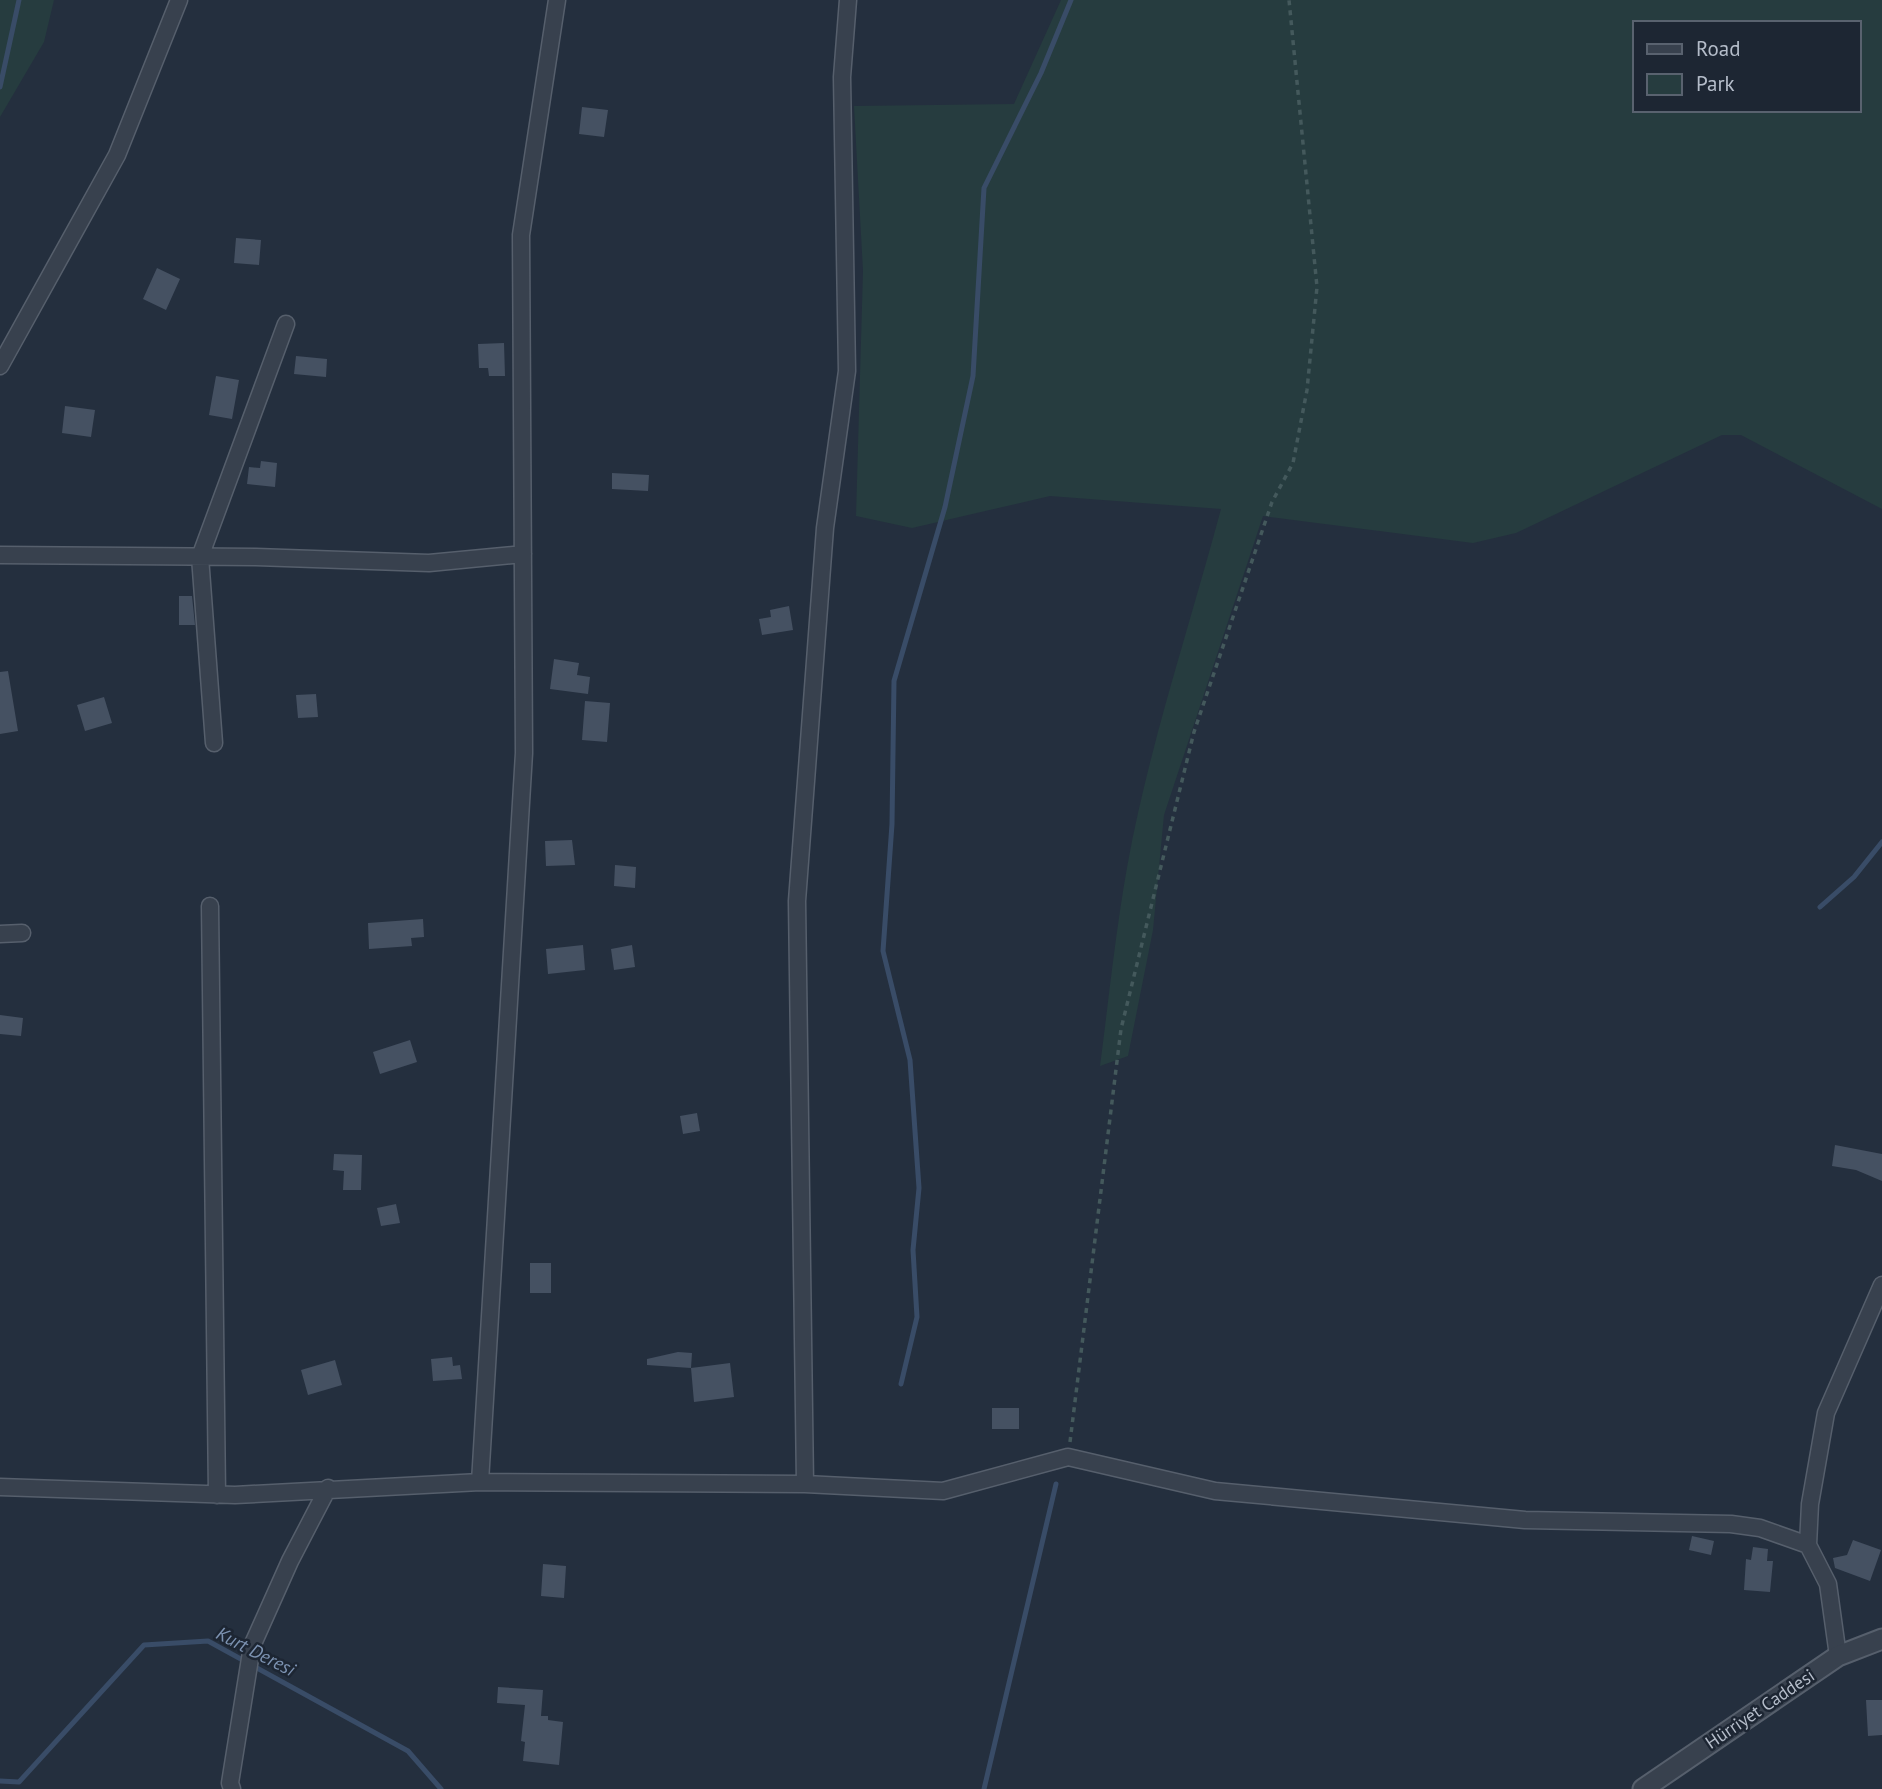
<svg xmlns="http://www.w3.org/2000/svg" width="1882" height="1789" font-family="'PT Sans',sans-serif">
<rect width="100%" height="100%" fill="#242f3e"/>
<!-- green -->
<path fill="#263c3f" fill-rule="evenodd" d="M 0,0 L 54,0 L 44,42 L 0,117 Z
M 1061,0 L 1882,0 L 1882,509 L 1741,435 L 1722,435 L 1516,533 L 1473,543 L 1263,516 L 1164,815 L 1153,930 L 1128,1056 L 1100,1066 C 1111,982 1119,896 1138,813 C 1161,710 1194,610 1221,509 L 1050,496 L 912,528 L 856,516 L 863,271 L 854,106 L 1014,104 ZM 1635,23 L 1859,23 L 1859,110 L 1635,110 Z"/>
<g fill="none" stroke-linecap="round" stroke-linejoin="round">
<!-- stream -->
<path stroke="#394c67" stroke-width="5" d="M 0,87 L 19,0
M 1820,907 L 1854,877 L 1882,842
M 901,1384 L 917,1317 L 913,1250 L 919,1188 L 910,1060 L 883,951 L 892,824 L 894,681 L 945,507 L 973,376 L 984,188 L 1041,73 L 1071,0
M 0,1781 L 19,1782 L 144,1645 L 208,1641 L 408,1751 L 441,1789
M 984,1789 L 1056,1484"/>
</g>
<!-- building -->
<path fill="#455162" d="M 582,107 L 608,110 L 604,137 L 579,134 Z
M 236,238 L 261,240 L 259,265 L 234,263 Z
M 157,268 L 180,279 L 166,310 L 143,299 Z
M 504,343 L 505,376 L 489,376 L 488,368 L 479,368 L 478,344 Z
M 296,356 L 327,359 L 326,377 L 294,374 Z
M 216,376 L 239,380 L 232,419 L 209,415 Z
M 65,406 L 95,410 L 91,437 L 62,433 Z
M 261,461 L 277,463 L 275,487 L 247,484 L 249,467 L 260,468 Z
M 612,473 L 649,475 L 648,491 L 612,489 Z
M 179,596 L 192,596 L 195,625 L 179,625 Z
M 789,606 L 793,630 L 762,635 L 759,619 L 771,617 L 770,610 Z
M 554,659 L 579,663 L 577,675 L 590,677 L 588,694 L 550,689 Z
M 8,671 L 18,731 L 0,734 L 0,672 Z
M 316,694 L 318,717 L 298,718 L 296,695 Z
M 104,697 L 112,723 L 85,731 L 77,705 Z
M 585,701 L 610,703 L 607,742 L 582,740 Z
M 572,840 L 575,865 L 546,866 L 545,841 Z
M 615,865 L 636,867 L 635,888 L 614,886 Z
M 423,919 L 424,937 L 411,938 L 412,946 L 369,949 L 368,923 Z
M 583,945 L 585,970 L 548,974 L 546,949 Z
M 632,945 L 635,967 L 614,970 L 611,949 Z
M 0,1015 L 23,1018 L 21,1036 L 0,1034 Z
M 410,1040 L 417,1062 L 380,1074 L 373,1052 Z
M 697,1113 L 700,1131 L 683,1134 L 680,1116 Z
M 1835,1145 L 1882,1154 L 1882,1181 L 1856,1170 L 1832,1166 Z
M 334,1154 L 362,1155 L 361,1190 L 343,1190 L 344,1171 L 333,1170 Z
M 396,1204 L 400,1223 L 381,1226 L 377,1208 Z
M 530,1263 L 551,1263 L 551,1293 L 530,1293 Z
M 678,1352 L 692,1353 L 691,1368 L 647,1365 L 647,1359 Z
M 452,1357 L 453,1366 L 460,1365 L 462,1379 L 433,1381 L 431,1359 Z
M 335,1360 L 342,1385 L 308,1395 L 301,1370 Z
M 730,1363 L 734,1397 L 694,1402 L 691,1368 Z
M 992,1408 L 1019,1408 L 1019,1429 L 992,1429 Z
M 1692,1536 L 1714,1541 L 1711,1555 L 1689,1550 Z
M 1853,1540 L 1881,1550 L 1870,1581 L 1835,1568 L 1833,1558 L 1847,1555 Z
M 1753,1547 L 1768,1549 L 1767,1561 L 1773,1561 L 1770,1592 L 1744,1590 L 1746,1559 L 1751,1560 Z
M 543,1564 L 566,1566 L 564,1598 L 541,1596 Z
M 498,1687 L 543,1690 L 541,1716 L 548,1716 L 548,1720 L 563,1722 L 559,1765 L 523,1761 L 525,1742 L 521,1741 L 525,1705 L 497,1703 Z
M 1866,1700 L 1882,1700 L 1882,1735 L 1868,1736 Z"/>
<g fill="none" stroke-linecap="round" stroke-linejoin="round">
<!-- minor casing -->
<g stroke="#565f6c" stroke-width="19">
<path id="minor" d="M 0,366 L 117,155 L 179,0
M 0,555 L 256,557 L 429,563 L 523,554
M 214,743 L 200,557 L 286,324
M 210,906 L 217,1495
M 0,934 L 22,933
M 480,1482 L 524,753 L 521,235 L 557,0
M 805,1484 L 797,901 L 825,528 L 847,371 L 842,77 L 848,0
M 0,1487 L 235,1495 L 480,1482 L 805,1484 L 943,1491 L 1068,1457 L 1215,1491 L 1525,1520 L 1731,1524 L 1760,1528 L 1808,1545
M 1838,1656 L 1828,1584 L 1808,1545 L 1810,1504 L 1826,1413 L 1882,1285
M 232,1789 L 230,1783 L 252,1646 L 290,1561 L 328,1488"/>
</g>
<!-- tertiary casing -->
<g stroke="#565f6c" stroke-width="23">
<path id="tertiary" d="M 1643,1789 L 1838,1656 L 1882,1639"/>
</g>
<!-- path -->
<path stroke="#44595c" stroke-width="3.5" stroke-dasharray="5 5" stroke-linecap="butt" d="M 1070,1442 L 1121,1029 L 1194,732 L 1272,502 L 1293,463 L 1307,390 L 1317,287 L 1289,0"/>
<!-- minor -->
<use href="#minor" stroke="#38414e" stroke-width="16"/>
<!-- tertiary -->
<use href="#tertiary" stroke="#38414e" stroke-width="19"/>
</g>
<g text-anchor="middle" stroke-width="5" stroke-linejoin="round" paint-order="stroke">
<!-- street labels -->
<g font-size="18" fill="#b4bcc9" stroke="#1d2633">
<text transform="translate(1760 1709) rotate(-34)" y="6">Hürriyet Caddesi</text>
</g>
<!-- water labels -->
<g font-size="19" font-style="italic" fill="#7c92b1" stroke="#1d2633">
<text transform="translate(256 1651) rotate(27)" y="7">Kurt Deresi</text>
</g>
</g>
<!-- legend -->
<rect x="1633" y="21" width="228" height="91" fill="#1d2633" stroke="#59626f" stroke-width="2"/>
<rect x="1647" y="44" width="35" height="10" fill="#38414e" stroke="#59626f" stroke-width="2"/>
<text x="1696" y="56" font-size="21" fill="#b4bcc9">Road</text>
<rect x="1647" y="74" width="35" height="21" fill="#263c3f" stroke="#59626f" stroke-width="2"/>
<text x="1696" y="91" font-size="21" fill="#b4bcc9">Park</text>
</svg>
